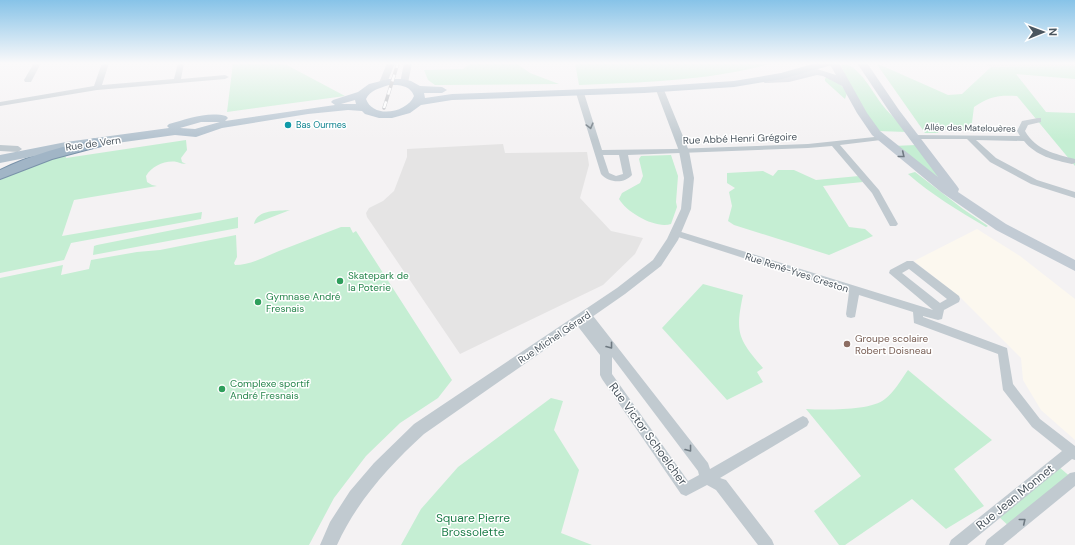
<svg xmlns="http://www.w3.org/2000/svg" width="1075" height="545" font-family="'DM Sans',sans-serif">
<rect width="100%" height="100%" fill="#f4f2f3"/>
<!-- commercial -->
<path fill="#fcf8ef" d="M 977,229 L 1020,256 L 1075,299 L 1075,440 L 1041,410 L 1023,380 L 1021,358 L 961,298 L 914,261 Z"/>
<!-- education -->
<path fill="#e5e4e4" d="M 982,63 L 1075,63 L 1075,66 L 991,67 Z
M 503,144 L 505,153 L 587,152 L 589,165 L 580,198 L 611,231 L 643,238 L 635,254 L 603,285 L 460,354 L 367,217 L 366,213 L 369,208 L 383,201 L 394,191 L 407,157 L 407,149 Z"/>
<!-- green -->
<path fill="#c5eed3" d="M 233,63 L 283,63 L 345,96 L 227,112 Z
M 471,63 L 516,63 L 530,73 L 559,84 L 435,85 L 428,80 L 424,70 L 463,69 Z
M 575,63 L 773,63 C 710,81 644,82 579,85 Z
M 876,63 L 948,95 L 962,94 L 991,67 L 1075,66 L 1075,79 L 1016,74 L 1046,112 L 1075,113 L 1075,166 L 1017,96 C 999,95 990,96 974,107 L 971,130 L 939,130 L 938,133 L 925,133 Z
M 847,64 C 864,73 872,92 884,107 C 891,116 900,122 908,132 L 877,131 L 849,84 L 841,65 Z
M 827,76 C 836,80 842,85 847,93 L 845,99 L 825,81 L 825,79 Z
M 186,140 L 187,150 L 181,158 L 182,162 L 186,164 C 183,164 180,163 177,162 C 165,160 152,166 146,176 L 147,182 L 152,185 L 157,186 L 74,200 L 62,236 L 202,212 L 201,219 L 71,243 L 64,260 L 0,273 L 0,180 L 14,173 L 65,154 L 66,158 Z
M 916,145 L 942,180 L 893,146 Z
M 671,155 L 678,176 L 676,202 L 677,207 L 671,224 C 656,229 627,213 619,199 L 622,193 L 640,183 L 643,176 L 639,159 L 641,156 Z
M 778,170 L 794,170 L 816,180 L 859,176 L 863,182 L 823,186 L 849,227 L 865,229 L 873,236 L 829,255 L 734,225 L 728,221 L 732,206 L 729,192 L 735,188 L 727,183 L 727,173 L 763,171 L 773,176 Z
M 915,172 L 963,209 L 988,226 L 986,227 C 959,211 932,195 908,174 Z
M 290,210 L 254,224 C 257,209 278,211 290,210 Z
M 238,217 L 238,228 L 93,255 L 94,246 L 97,245 Z
M 341,227 L 350,227 L 353,233 L 356,231 L 452,380 L 438,398 L 400,423 L 366,456 L 334,498 L 309,545 L 0,545 L 0,278 L 63,265 L 61,275 L 89,269 L 91,260 L 137,252 L 160,250 L 236,235 L 237,257 L 234,263 L 235,265 C 251,265 264,257 279,251 C 300,243 320,235 341,227 Z
M 703,284 L 743,295 C 735,333 738,339 763,368 L 757,372 L 763,382 L 727,400 L 662,328 Z
M 908,370 L 992,440 L 954,469 L 984,506 L 946,529 L 912,499 L 845,545 L 839,545 L 814,511 L 861,476 L 806,409 C 824,410 871,411 885,399 C 894,392 901,380 908,370 Z
M 551,398 L 563,401 L 554,430 L 579,470 L 561,533 L 592,545 L 401,545 L 421,509 L 458,467 Z
M 1059,467 L 1073,479 L 1012,529 L 997,515 Z"/>
<g fill="none" stroke-linecap="round" stroke-linejoin="round">
<!-- trunk casing -->
<g stroke="#7992a9" stroke-width="2">
<path id="trunk" d="M 96,139 L 101,140 L 102,143 L 101,146 L 52,159 L 0,179 L 0,170 C 31,155 63,146 96,139 Z"/>
</g>
<!-- minor -->
<path fill="#c1cad0" fill-rule="evenodd" d="M 34,63 L 41,63 L 31,82 L 25,82 L 24,80 Z
M 102,63 L 109,63 L 102,85 L 174,79 L 178,63 L 184,63 L 181,79 L 225,75 L 229,77 L 225,79 L 97,90 L 0,106 L 0,102 L 94,86 Z
M 577,91 L 580,91 L 584,93 L 602,150 L 673,149 L 808,144 L 884,136 L 884,140 L 881,140 L 840,145 L 879,190 L 898,224 L 896,226 L 890,226 L 872,193 L 832,146 L 808,148 L 628,155 L 632,175 C 624,184 609,183 601,174 L 576,93 ZM 603,155 L 619,155 L 623,174 L 616,176 L 609,173 Z
M 1038,118 L 1041,118 L 1041,122 L 1028,125 L 1025,131 C 1036,150 1055,154 1075,159 L 1075,163 L 1072,164 C 1054,160 1036,156 1024,141 L 976,140 L 996,158 L 1037,180 L 1075,192 L 1075,198 L 1031,184 L 990,162 L 967,139 L 914,139 L 910,137 L 914,135 L 1020,136 L 1017,131 L 1022,121 Z
M 0,145 L 18,146 L 22,149 L 18,152 L 0,151 Z
M 675,230 L 933,310 L 889,273 L 890,270 L 907,261 L 913,261 L 959,296 L 960,299 L 959,302 L 944,310 L 942,319 L 938,320 L 923,316 L 923,317 L 1007,348 L 1013,384 L 1040,419 L 1075,446 L 1075,460 L 1072,459 L 967,545 L 949,545 L 951,540 L 1062,451 L 1032,427 L 1003,390 L 998,354 L 914,323 L 913,312 L 859,295 L 855,317 L 851,318 L 847,317 L 846,314 L 849,292 L 672,235 L 670,233 L 672,231 ZM 909,269 L 947,299 L 940,303 L 902,273 Z
M 586,311 L 590,312 L 708,463 L 710,469 L 799,418 L 803,416 L 807,418 L 809,422 L 807,426 L 720,478 L 726,480 L 772,540 L 774,545 L 758,545 L 716,490 L 707,485 L 686,496 L 681,494 L 602,379 L 600,375 L 600,355 L 573,320 L 574,317 L 578,316 L 582,317 L 582,312 ZM 612,357 L 698,471 L 699,475 L 688,481 L 612,374 Z
M 1075,472 L 1075,486 L 1003,545 L 985,545 L 987,540 L 1070,473 Z"/>
<!-- tertiary -->
<path fill="#c1cad0" fill-rule="evenodd" d="M 387,63 L 395,63 L 387,83 L 383,86 L 379,83 Z
M 404,63 L 412,63 L 408,83 L 404,86 L 400,83 Z
M 660,87 L 664,90 L 689,151 L 694,178 L 691,209 L 678,240 L 661,266 L 625,294 L 424,434 C 389,466 357,501 337,545 L 320,545 L 330,522 L 350,491 L 374,463 L 414,424 L 617,288 L 653,260 L 667,239 L 681,209 L 684,178 L 679,151 L 656,90 Z"/>
<!-- secondary -->
<path fill="#c2cbd4" fill-rule="evenodd" d="M 829,63 L 839,63 L 867,113 L 880,131 L 938,177 L 891,114 L 857,63 L 867,63 L 899,110 L 957,186 L 959,189 L 958,192 L 1006,224 L 1075,260 L 1075,271 L 996,230 L 941,192 L 872,135 L 857,113 L 842,86 L 823,76 L 817,75 L 789,82 L 765,83 L 760,80 L 765,77 L 789,76 L 817,69 L 836,75 Z"/>
<!-- primary -->
<path fill="#b4c3cf" fill-rule="evenodd" d="M 816,63 L 833,63 L 832,65 L 782,79 L 734,87 L 644,93 L 452,100 L 421,105 L 410,113 L 392,118 L 379,118 L 365,114 L 362,111 L 348,110 L 308,114 L 222,128 L 196,137 L 175,135 L 66,150 L 0,163 L 0,155 L 66,142 L 169,128 L 167,126 L 169,124 C 187,119 208,111 226,116 L 228,118 L 225,121 L 335,105 L 331,102 L 333,100 L 358,92 L 369,84 L 389,79 L 403,79 L 411,81 L 420,86 L 442,87 L 447,90 L 442,93 L 424,93 L 425,98 L 452,94 L 644,87 L 734,81 L 781,73 ZM 389,85 C 400,85 410,85 414,96 C 407,113 373,119 366,99 C 370,90 380,88 389,85 ZM 355,100 L 356,104 L 341,104 ZM 201,122 L 220,122 L 195,129 L 180,128 Z"/>
<!-- trunk -->
<use href="#trunk" fill="#a1b5c6" fill-rule="evenodd"/>
<!-- rail casing -->
<g stroke="#b5b8bc" stroke-width="3.5">
<path id="rail" d="M 384,108 L 398,63"/>
</g>
<!-- rail -->
<use href="#rail" stroke="#fff" stroke-width="2.5" stroke-dasharray="7" stroke-linecap="butt"/>
</g>
<!-- one-way arrows -->
<defs><path id="oneway-chevron" d="M-2-3.5L2.5 0L-2 3.5" fill="none" stroke-width="1.6" stroke-linecap="round" stroke-linejoin="round"/></defs>
<g stroke="#6e7981">
<use href="#oneway-chevron" transform="translate(590 126) rotate(75)"/>
<use href="#oneway-chevron" transform="translate(610 346) rotate(52)"/>
<use href="#oneway-chevron" transform="translate(689 449) rotate(52)"/>
<use href="#oneway-chevron" transform="translate(1023 521) rotate(-39)"/>
</g>
<use stroke="#6f7982" href="#oneway-chevron" transform="translate(902 155) rotate(39)"/>
<!-- sky -->
<linearGradient id="sky" x2="0" y2="1"><stop stop-color="#87c3e8"/><stop offset="0.45" stop-color="#faf9fa"/><stop offset="1" stop-color="#faf9fa" stop-opacity="0"/></linearGradient>
<rect width="1075" height="140" fill="url(#sky)"/>
<!-- markers -->
<circle fill="#0f9aa8" stroke="#fff" stroke-width="1.5" cx="288" cy="125" r="4"/>
<g fill="#2e9e5b" stroke="#fff" stroke-width="1.5">
<circle cx="340" cy="281" r="4"/>
<circle cx="258" cy="302" r="4"/>
<circle cx="222" cy="389" r="4"/>
</g>
<circle fill="#8d6e63" stroke="#fff" stroke-width="1.5" cx="847" cy="344" r="4"/>
<g text-anchor="middle" stroke-width="3" stroke-linejoin="round" paint-order="stroke">
<!-- far-culture labels -->
<g font-size="9" fill="#0d838f" stroke="#fff" text-anchor="start">
<text x="296" y="128">Bas Ourmes</text>
</g>
<!-- far-street labels -->
<g font-size="9" fill="#4b565f" stroke="#fff">
<text transform="translate(970 128) rotate(1)" y="3">Allée des Matelouères</text>
</g>
<!-- street labels -->
<g font-size="10" fill="#4b565f" stroke="#fff">
<text transform="translate(740 138) rotate(-2)" y="4">Rue Abbé Henri Grégoire</text>
<text transform="translate(93 143) rotate(-8)" y="4">Rue de Vern</text>
<text transform="translate(797 272) rotate(18)" y="4">Rue René-Yves Creston</text>
<text transform="translate(554 337) rotate(-34)" y="4">Rue Michel Gérard</text>
</g>
<!-- leisure labels -->
<g font-size="10" fill="#27864d" stroke="#fff" text-anchor="start">
<text x="348" y="279">Skatepark de<tspan x="348" dy="12">la Poterie</tspan></text>
<text x="266" y="300">Gymnase André<tspan x="266" dy="12">Fresnais</tspan></text>
<text x="230" y="387">Complexe sportif<tspan x="230" dy="12">André Fresnais</tspan></text>
</g>
<!-- education labels -->
<g font-size="10" fill="#785e54" stroke="#fff" text-anchor="start">
<text x="855" y="342">Groupe scolaire<tspan x="855" dy="12">Robert Doisneau</tspan></text>
</g>
<!-- near-street labels -->
<g font-size="12" fill="#4b565f" stroke="#fff">
<text transform="translate(648 434) rotate(54)" y="4">Rue Victor Schoelcher</text>
<text transform="translate(1015 497) rotate(-39)" y="4">Rue Jean Monnet</text>
</g>
<!-- near-park labels -->
<g font-size="12" fill="#1e7e4a" stroke="#fff">
<text x="473" y="522">Square Pierre<tspan x="473" dy="14">Brossolette</tspan></text>
</g>
</g>
<!-- north arrow -->
<g transform="translate(1043 32) rotate(89)" stroke="#ffffff" stroke-width="3" paint-order="stroke">
<path d="M0-3L7 15L0 10L-7 15Z" fill="#4b565f"/>
<text y="-6" font-size="11" font-weight="bold" text-anchor="middle" fill="#4b565f">N</text>
</g>
</svg>
